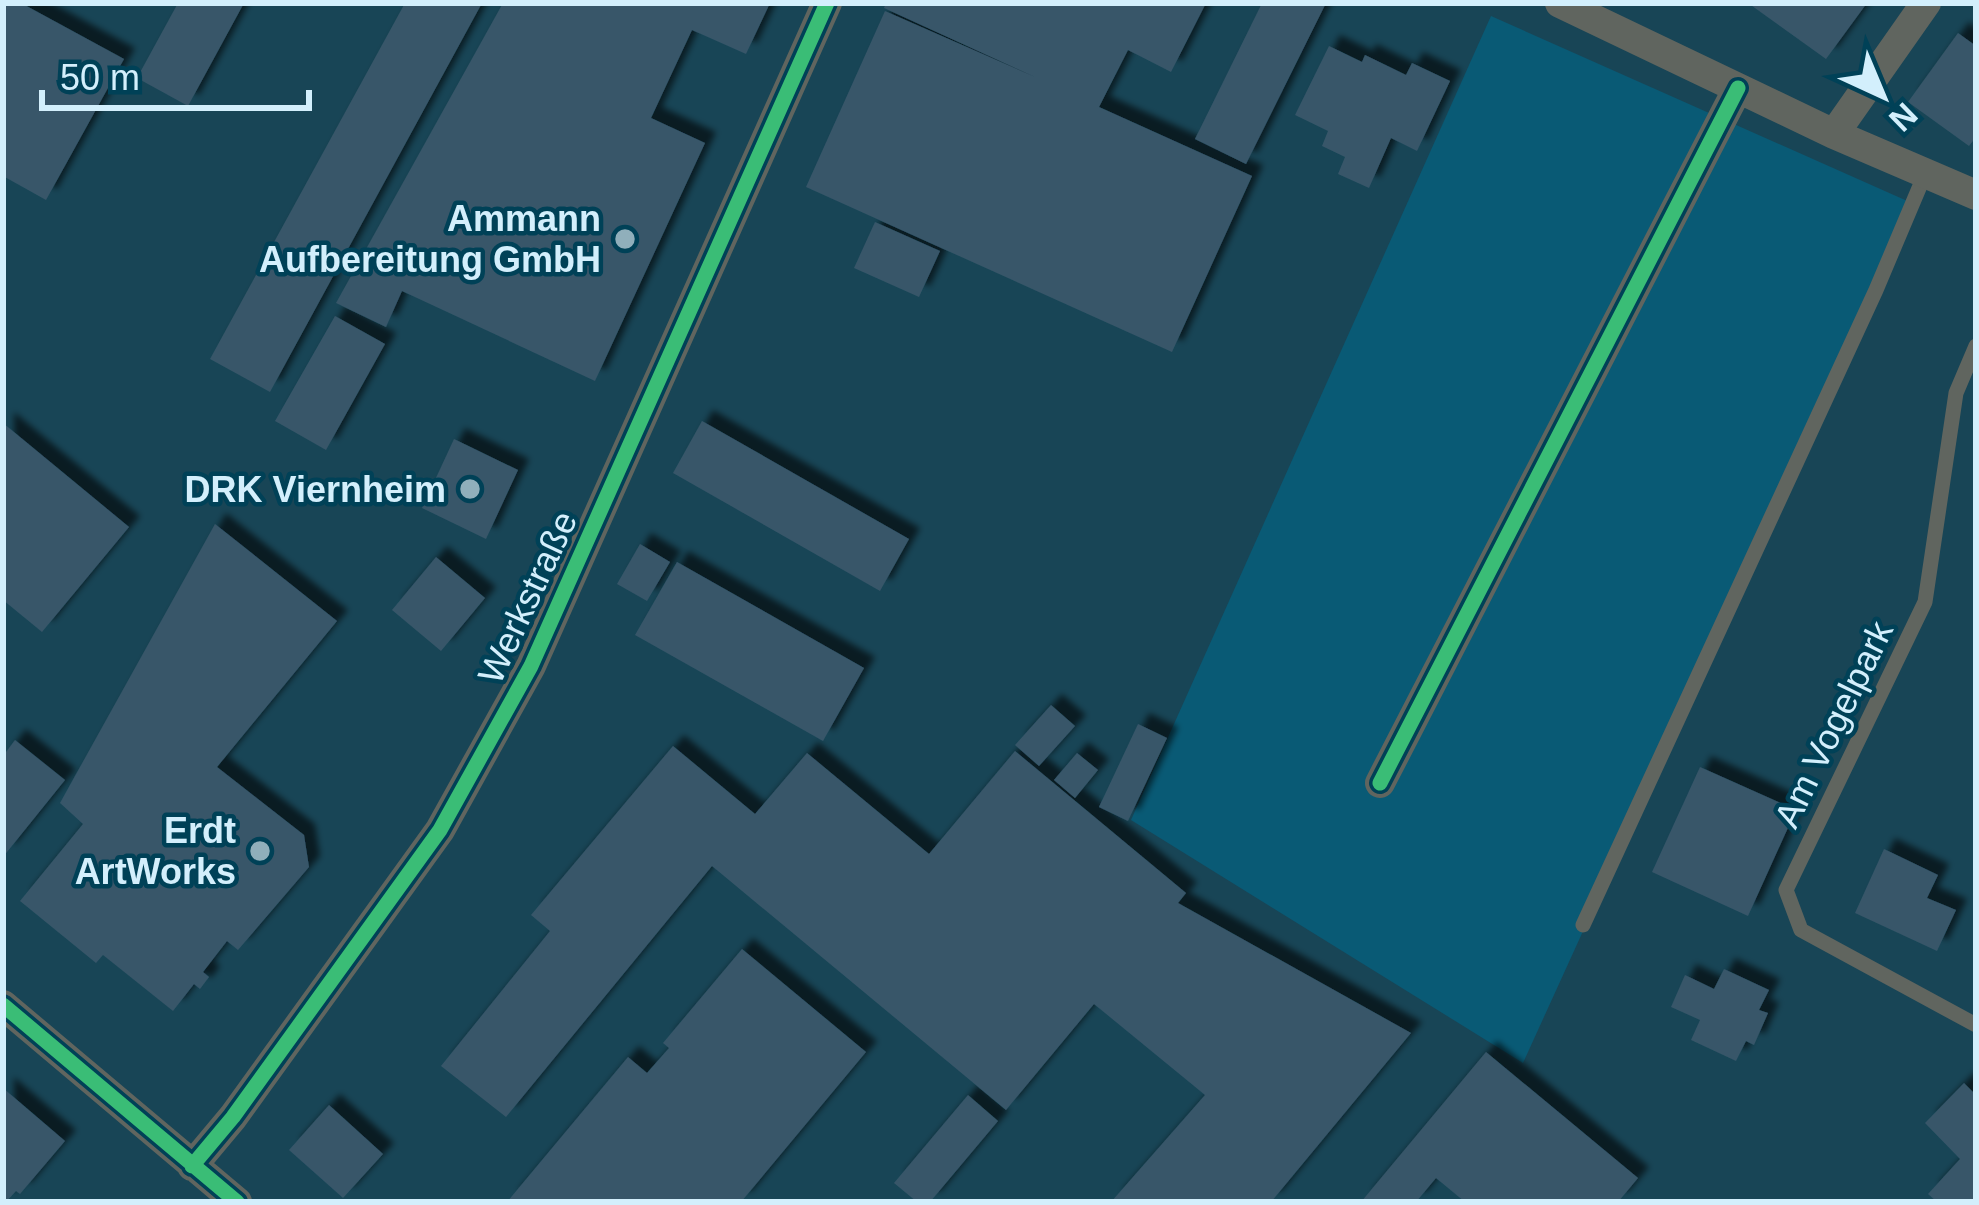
<svg xmlns="http://www.w3.org/2000/svg" width="1979" height="1205" font-family="Helvetica,sans-serif">
<defs>
<filter id="shadow"><feDropShadow dx="11" dy="-11" stdDeviation="3" flood-color="#0009"/></filter>
</defs>
<rect width="100%" height="100%" fill="#143743"/>
<!-- built -->
<path fill="#184556" d="M 3,3 L 1976,3 L 1976,1202 L 3,1202 Z"/>
<!-- green -->
<path fill="#095a75" d="M 1491,16 L 1914,204 L 1523,1063 L 1131,820 Z"/>
<!-- building -->
<path fill="#375669" filter="url(#shadow)" d="M 3,3 L 21,3 L 124,59 L 46,200 L 3,176 Z
M 178,3 L 244,3 L 188,106 L 137,78 Z
M 405,3 L 482,3 L 270,392 L 210,359 Z
M 503,3 L 770,3 L 746,54 L 692,30 L 651,118 L 705,143 L 595,381 L 402,291 L 386,327 L 336,303 Z
M 886,3 L 1205,5 L 1171,72 L 1128,50 L 1099,107 L 1252,176 L 1172,352 L 806,187 L 885,11 L 1035,77 L 884,8 Z
M 1262,3 L 1326,3 L 1246,164 L 1195,139 Z
M 1748,3 L 1867,3 L 1826,59 Z
M 1958,33 L 1976,46 L 1976,137 L 1969,146 L 1908,102 Z
M 1329,46 L 1362,62 L 1365,55 L 1406,75 L 1412,63 L 1450,81 L 1417,151 L 1391,138 L 1369,188 L 1338,174 L 1345,157 L 1322,146 L 1328,131 L 1295,115 Z
M 875,222 L 940,251 L 919,297 L 854,268 Z
M 335,316 L 385,344 L 326,450 L 275,421 Z
M 702,421 L 909,539 L 880,591 L 673,473 Z
M 3,423 L 129,527 L 42,632 L 3,600 Z
M 454,439 L 518,470 L 486,539 L 422,508 Z
M 215,524 L 337,621 L 217,767 L 304,835 L 309,867 L 238,950 L 227,941 L 203,972 L 209,977 L 200,989 L 194,984 L 173,1011 L 103,955 L 96,963 L 20,901 L 83,824 L 60,803 Z
M 640,544 L 670,562 L 647,601 L 617,584 Z
M 436,557 L 485,598 L 441,651 L 392,610 Z
M 677,562 L 864,668 L 823,741 L 635,635 Z
M 1051,705 L 1075,726 L 1039,766 L 1015,745 Z
M 1138,724 L 1167,738 L 1128,821 L 1099,807 Z
M 15,740 L 65,780 L 3,857 L 3,756 Z
M 673,746 L 755,814 L 807,753 L 929,854 L 1015,751 L 1186,893 L 1178,903 L 1411,1033 L 1271,1202 L 1111,1202 L 1205,1095 L 1094,1004 L 1006,1110 L 712,866 L 506,1117 L 441,1066 L 550,931 L 531,915 Z
M 1077,753 L 1098,770 L 1075,798 L 1054,780 Z
M 1700,767 L 1796,810 L 1748,916 L 1652,872 Z
M 1884,849 L 1938,875 L 1927,898 L 1956,910 L 1937,951 L 1855,913 Z
M 742,949 L 866,1052 L 741,1202 L 507,1202 L 628,1057 L 647,1073 L 669,1048 L 663,1043 Z
M 1724,969 L 1769,990 L 1759,1010 L 1768,1013 L 1754,1045 L 1746,1041 L 1736,1061 L 1691,1040 L 1700,1020 L 1671,1007 L 1685,975 L 1714,989 Z
M 1486,1052 L 1638,1178 L 1618,1202 L 1465,1202 L 1436,1178 L 1416,1202 L 1361,1202 Z
M 1964,1083 L 1976,1095 L 1976,1199 L 1973,1202 L 1937,1202 L 1928,1194 L 1960,1159 L 1925,1123 Z
M 3,1088 L 65,1141 L 20,1194 L 16,1191 L 6,1202 L 3,1202 Z
M 968,1095 L 998,1121 L 930,1202 L 917,1202 L 894,1183 Z
M 329,1105 L 383,1154 L 343,1198 L 289,1150 Z"/>
<g fill="none" stroke-linecap="round" stroke-linejoin="round">
<!-- service -->
<path stroke="#60655f" stroke-width="15" d="M 1976,346 L 1956,393 L 1925,602 L 1786,890 L 1801,930 L 1976,1025
M 1583,925 L 1876,290 L 1925,174"/>
<!-- minor -->
<path stroke="#60655f" stroke-width="30" d="M 1560,3 L 1834,134 L 1976,195
M 1834,134 L 1926,3
M 1380,783 L 1738,88
M 3,1005 L 237,1202
M 192,1166 L 233,1117 L 440,830 L 531,666 L 827,3"/>
<!-- cycleway casing -->
<g stroke="#004157" stroke-width="22">
<path id="cycleway" d="M 1380,783 L 1738,88
M 3,1005 L 237,1202
M 192,1166 L 233,1117 L 440,830 L 531,666 L 827,3"/>
</g>
<!-- cycleway -->
<use href="#cycleway" stroke="#3abd76" stroke-width="15"/>
</g>
<!-- markers -->
<g fill="#90afbb" stroke="#004157" stroke-width="4.5">
<circle cx="625" cy="239" r="12"/>
<circle cx="470" cy="489" r="12"/>
<circle cx="260" cy="851" r="12"/>
</g>
<g text-anchor="middle" stroke-width="9" stroke-linejoin="round" paint-order="stroke">
<!-- poi labels -->
<g font-size="36" font-weight="bold" fill="#d3effc" stroke="#004157" text-anchor="end">
<text x="601" y="231">Ammann<tspan x="601" dy="41">Aufbereitung GmbH</tspan></text>
<text x="446" y="502">DRK Viernheim</text>
<text x="236" y="843">Erdt<tspan x="236" dy="41">ArtWorks</tspan></text>
</g>
<!-- street labels -->
<g font-size="36" fill="#d3effc" stroke="#004157">
<text transform="translate(527 597) rotate(-65)" y="13">Werkstraße</text>
<text transform="translate(1833 724) rotate(-64)" y="13">Am Vogelpark</text>
</g>
</g>
<!-- border -->
<rect width="1979" height="1205" fill="none" stroke="#d3effc" stroke-width="12"/>
<!-- north arrow -->
<g transform="translate(1883 96) rotate(136)" stroke="#004157" stroke-width="9" paint-order="stroke">
<path d="M0-9L21 45L0 30L-21 45Z" fill="#d3effc"/>
<text y="-18" font-size="33" font-weight="bold" text-anchor="middle" fill="#d3effc">N</text>
</g>
<!-- scale -->
<path d="M42 90v18h267v-18" fill="none" stroke="#d3effc" stroke-width="6"/>
<text x="60" y="90" font-size="36" fill="#d3effc" stroke="#004157" stroke-width="9" paint-order="stroke">50 m</text>
</svg>
